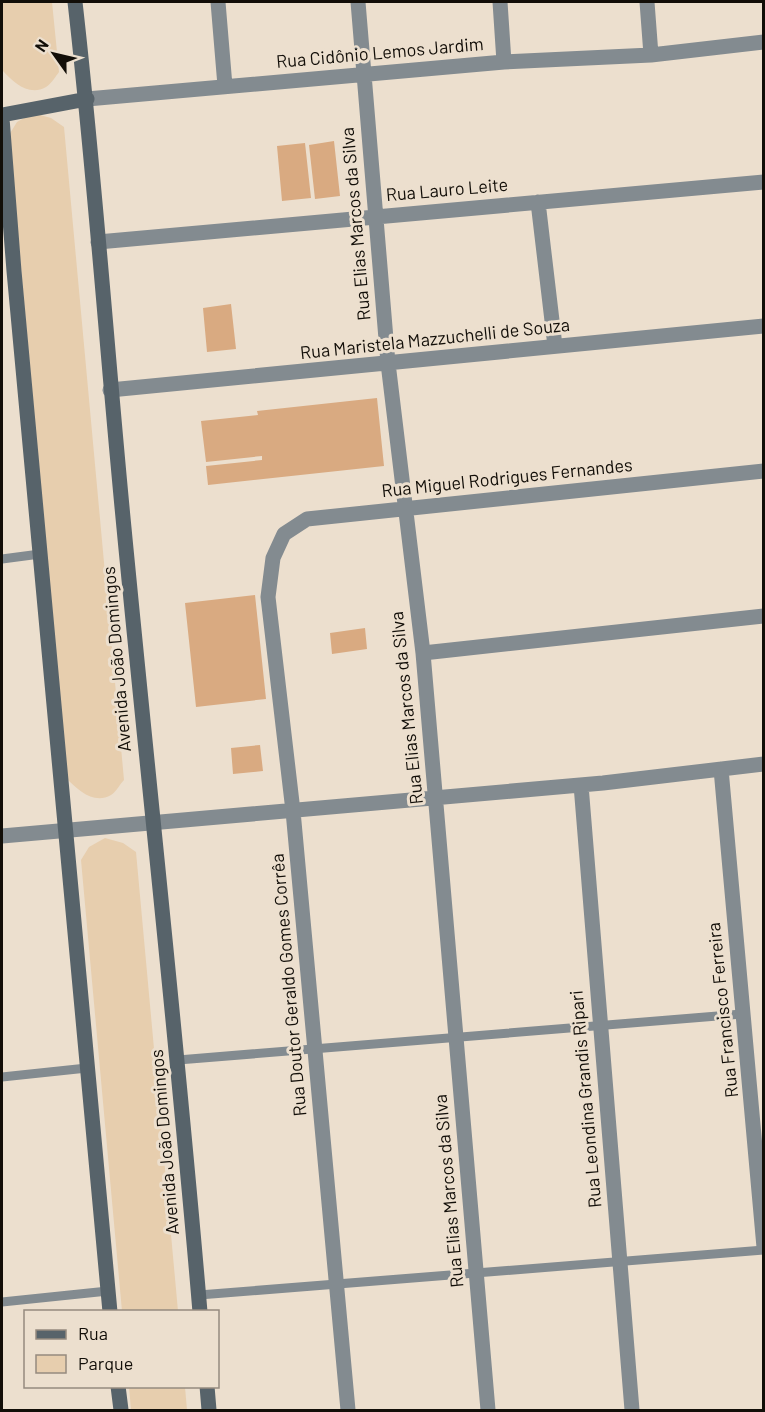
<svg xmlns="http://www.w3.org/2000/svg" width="765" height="1412" font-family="Barlow,sans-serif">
<rect width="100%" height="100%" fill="#ecdfce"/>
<!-- green -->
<path fill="#e7ceae" d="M 2,2 L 52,2 L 59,72 C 56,76 51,84 46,87 C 29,97 13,82 3,71 Z
M 33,113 L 51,118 L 64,127 L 124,780 C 120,784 116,792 111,795 C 94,805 78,790 67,779 L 9,135 L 17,122 Z
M 105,838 L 123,843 L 136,852 L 178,1311 L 122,1311 L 81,860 L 89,847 Z
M 129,1387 L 185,1387 L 187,1410 L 131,1410 Z"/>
<!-- building -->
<path fill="#d9aa81" d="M 334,141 L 340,196 L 315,199 L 309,145 Z
M 305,143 L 311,198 L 282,201 L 277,146 Z
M 231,304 L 236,349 L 207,352 L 203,308 Z
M 377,398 L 384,466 L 208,485 L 206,466 L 262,460 L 262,456 L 206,462 L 201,421 L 258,415 L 257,411 Z
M 255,595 L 266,699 L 196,707 L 185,603 Z
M 365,628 L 367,649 L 332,654 L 330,633 Z
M 260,745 L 263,771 L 233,774 L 231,748 Z"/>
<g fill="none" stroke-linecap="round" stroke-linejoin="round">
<!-- lane -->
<path stroke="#838b90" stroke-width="9" d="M 2,559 L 40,554
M 178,1060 L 742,1014
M 2,1077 L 87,1068
M 199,1295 L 764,1250
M 2,1302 L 108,1291"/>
<!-- street -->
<path stroke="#838b90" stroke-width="15" d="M 218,2 L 225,86
M 358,2 L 388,363 L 423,653 L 488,1410
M 500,2 L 504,62
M 647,2 L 651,55
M 87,99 L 504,62 L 651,55 L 764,42
M 538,202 L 555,346
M 98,242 L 764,182
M 110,390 L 764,326
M 423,653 L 764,616
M 721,769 L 764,1247
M 581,785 L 632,1410
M 2,836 L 603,783 L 764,764
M 348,1410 L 293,811 L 268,597 L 273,558 L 284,534 L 307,519 L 764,471"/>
<!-- secondary -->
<path stroke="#57636a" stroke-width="15" d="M 75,2 C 95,177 107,353 124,528 C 149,789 178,1050 200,1312
M 2,115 L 87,99
M 2,118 L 14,271 L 110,1312
M 118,1386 L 121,1410
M 207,1386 L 209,1410"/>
</g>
<g text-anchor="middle" stroke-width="6" stroke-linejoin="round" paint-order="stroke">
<!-- street labels -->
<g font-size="18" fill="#120e08" stroke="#ecdfce">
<text transform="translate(380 53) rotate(-5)" y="6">Rua Cidônio Lemos Jardim</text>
<text transform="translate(447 190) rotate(-5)" y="6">Rua Lauro Leite</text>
<text transform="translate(356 224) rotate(-95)" y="6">Rua Elias Marcos da Silva</text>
<text transform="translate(435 339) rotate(-6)" y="6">Rua Maristela Mazzuchelli de Souza</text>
<text transform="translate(507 478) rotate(-6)" y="6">Rua Miguel Rodrigues Fernandes</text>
<text transform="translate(117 659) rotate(-95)" y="6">Avenida João Domingos</text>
<text transform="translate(407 708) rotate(-96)" y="6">Rua Elias Marcos da Silva</text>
<text transform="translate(289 985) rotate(-95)" y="6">Rua Doutor Geraldo Gomes Corrêa</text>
<text transform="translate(723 1010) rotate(-96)" y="6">Rua Francisco Ferreira</text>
<text transform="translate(586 1099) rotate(-95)" y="6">Rua Leondina Grandis Ripari</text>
<text transform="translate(165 1142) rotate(-95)" y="6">Avenida João Domingos</text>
<text transform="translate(449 1191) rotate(-95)" y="6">Rua Elias Marcos da Silva</text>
</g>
</g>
<!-- border -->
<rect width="765" height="1412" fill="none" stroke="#120e08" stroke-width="6"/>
<!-- legend -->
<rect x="24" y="1310" width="195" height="78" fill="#ecdfce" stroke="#958b7f" stroke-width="1.5"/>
<rect x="36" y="1330" width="30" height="9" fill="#57636a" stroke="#958b7f" stroke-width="1.5"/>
<text x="78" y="1340" font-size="18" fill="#120e08">Rua</text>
<rect x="36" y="1355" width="30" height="18" fill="#e7ceae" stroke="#958b7f" stroke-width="1.5"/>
<text x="78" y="1370" font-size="18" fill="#120e08">Parque</text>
<!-- north arrow -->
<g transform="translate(54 54) rotate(304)" stroke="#ecdfce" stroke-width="4.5" paint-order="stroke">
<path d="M0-4.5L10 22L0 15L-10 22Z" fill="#120e08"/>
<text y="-9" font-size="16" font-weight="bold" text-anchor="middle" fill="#120e08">N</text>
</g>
</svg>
